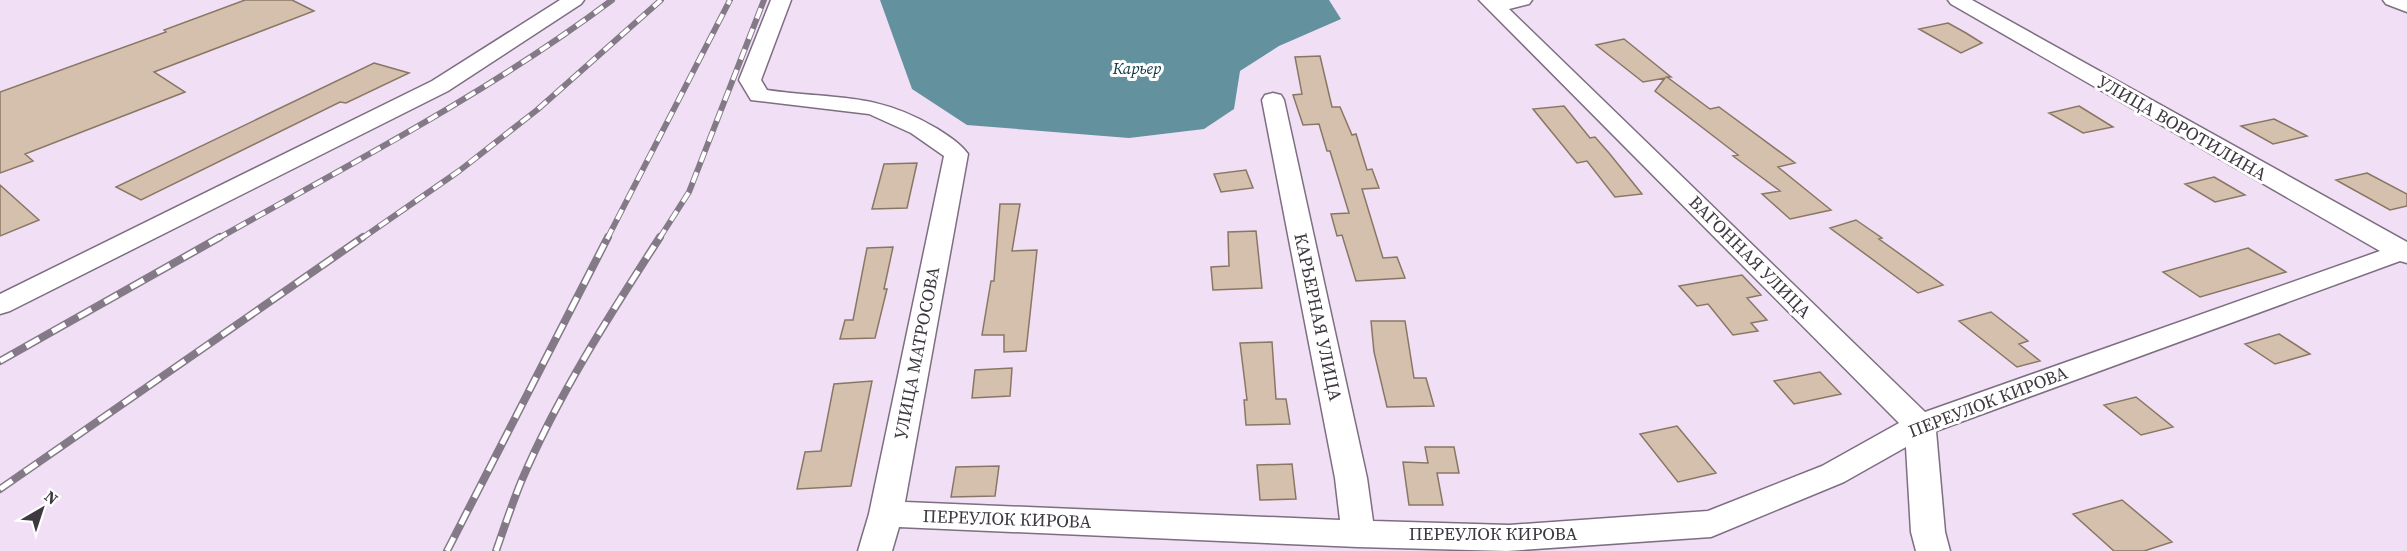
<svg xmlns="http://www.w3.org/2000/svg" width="2407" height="551" font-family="'Source Serif 4',serif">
<rect width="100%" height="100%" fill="#f1dff5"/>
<!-- water -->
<path fill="#63919d" d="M 880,0 L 1329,0 L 1341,19 L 1279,46 L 1240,71 L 1234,109 L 1204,129 L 1129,138 L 967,125 L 912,89 Z"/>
<!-- building -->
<path fill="#d5c0ad" stroke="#897765" stroke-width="1.5" d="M 245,0 L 292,0 L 314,11 L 154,72 L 185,92 L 25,154 L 33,161 L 0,173 L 0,92 L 166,32 L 164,30 Z
M 1948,23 L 1966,33 L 1982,43 L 1961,53 L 1919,29 Z
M 1624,39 L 1671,77 L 1667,77 L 1710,109 L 1719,107 L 1795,163 L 1778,167 L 1831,210 L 1790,219 L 1762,194 L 1780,191 L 1733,156 L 1738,155 L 1655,91 L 1665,78 L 1643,82 L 1596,45 Z
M 1320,56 L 1332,107 L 1340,107 L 1352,135 L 1356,134 L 1367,170 L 1372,169 L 1379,188 L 1362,189 L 1383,258 L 1397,257 L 1405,278 L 1356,281 L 1342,235 L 1337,236 L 1331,214 L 1349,213 L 1330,151 L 1327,151 L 1319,124 L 1303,125 L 1293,95 L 1302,94 L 1295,57 Z
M 374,63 L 409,73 L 346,103 L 340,102 L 141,200 L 116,187 Z
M 1564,106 L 1590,138 L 1595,137 L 1609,153 L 1642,194 L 1615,197 L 1587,161 L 1577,163 L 1533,109 Z
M 2079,106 L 2113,127 L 2083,133 L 2049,113 Z
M 2274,119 L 2307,136 L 2273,144 L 2241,126 Z
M 917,163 L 907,208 L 872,209 L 884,164 Z
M 1246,170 L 1253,188 L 1221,192 L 1214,174 Z
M 2367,173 L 2407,194 L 2407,206 L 2390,210 L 2336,180 Z
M 2214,177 L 2245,195 L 2215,202 L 2185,184 Z
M 0,185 L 39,220 L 0,236 Z
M 1000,204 L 1020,204 L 1012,251 L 1037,250 L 1026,351 L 1004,352 L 1004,335 L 982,335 L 991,281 L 994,281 Z
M 1856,220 L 1882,238 L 1879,239 L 1943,285 L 1918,293 L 1830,228 Z
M 1256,231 L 1262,288 L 1213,290 L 1211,267 L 1229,266 L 1228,232 Z
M 893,247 L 884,289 L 887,289 L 875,338 L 840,339 L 845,320 L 853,320 L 867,248 Z
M 2248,248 L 2286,272 L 2200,297 L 2163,272 Z
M 1742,275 L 1761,295 L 1747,298 L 1767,320 L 1751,323 L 1758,331 L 1733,335 L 1708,304 L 1697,306 L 1679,286 Z
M 1991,312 L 2028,341 L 2019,344 L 2040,361 L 2017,367 L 1959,321 Z
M 1371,321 L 1405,321 L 1414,378 L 1426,378 L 1434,406 L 1387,407 L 1374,352 Z
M 2279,334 L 2310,354 L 2275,364 L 2245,344 Z
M 1272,342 L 1276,399 L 1286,399 L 1290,424 L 1246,425 L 1244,400 L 1247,400 L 1240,343 Z
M 1012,368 L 1010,396 L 972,398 L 975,370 Z
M 1820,372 L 1841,394 L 1794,404 L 1774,381 Z
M 872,381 L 851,486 L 797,489 L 805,452 L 821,451 L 834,384 Z
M 2136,397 L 2173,427 L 2141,435 L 2104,405 Z
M 1677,426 L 1716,473 L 1678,482 L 1640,434 Z
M 1425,447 L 1454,447 L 1459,473 L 1437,473 L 1443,505 L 1409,505 L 1403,462 L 1428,463 Z
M 1292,464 L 1296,499 L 1260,500 L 1257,465 Z
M 999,466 L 995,496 L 951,497 L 956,467 Z
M 2122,500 L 2172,542 L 2144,551 L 2114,551 L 2073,514 Z"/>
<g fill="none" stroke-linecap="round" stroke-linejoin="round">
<!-- minor casing -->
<g stroke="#7d6e81" stroke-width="3">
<path id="minor" d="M 560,0 L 584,0 L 581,4 L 448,91 L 10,311 L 0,314 L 0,294 L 432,81 Z
M 771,0 L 791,0 L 761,80 L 767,90 C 833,100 874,91 936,128 C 947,135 960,143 968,154 L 905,502 L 1340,520 L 1335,478 L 1262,100 L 1265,95 L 1273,93 L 1281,95 L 1284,100 L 1367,478 L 1373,521 L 1509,525 L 1708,511 L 1822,466 L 1899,423 L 1479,0 L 1532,0 L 1529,4 L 1509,9 L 1925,412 L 2380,251 L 1951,4 L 1948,0 L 1972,0 L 2407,242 L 2407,263 L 2400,261 L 1936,431 L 1945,532 L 1950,551 L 1916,551 L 1911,532 L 1906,447 L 1844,482 L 1711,537 L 1507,551 L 1358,547 L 899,527 L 892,551 L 858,551 L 869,514 L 944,156 L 911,133 L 869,114 L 751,100 L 739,80 Z
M 2383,0 L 2407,0 L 2407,12 L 2386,4 Z"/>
</g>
<!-- minor -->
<use href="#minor" fill="#fff" fill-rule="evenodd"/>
<!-- rail-far1 casing -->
<g stroke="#847a87" stroke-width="6">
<path id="rail-far1" d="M 217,239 C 352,163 488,93 612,0
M 361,239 L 459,171 L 537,110 L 661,0
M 607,239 L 730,0
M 659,239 L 689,192 L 764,0"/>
</g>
<!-- rail casing -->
<g stroke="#847a87" stroke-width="8">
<path id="rail" d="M 0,361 L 220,237
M 0,489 L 363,237
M 447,551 L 608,237
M 496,551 C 504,528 512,504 521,482 C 558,395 609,316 660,237"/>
</g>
<!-- rail-far1 -->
<use href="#rail-far1" stroke="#fff" stroke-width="4" stroke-dasharray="11" stroke-linecap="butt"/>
<!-- rail -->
<use href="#rail" stroke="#fff" stroke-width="5" stroke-dasharray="15" stroke-linecap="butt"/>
</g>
<g text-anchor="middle" stroke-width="6" stroke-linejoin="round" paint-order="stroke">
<!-- far-water labels -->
<g font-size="16" font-style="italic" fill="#03323c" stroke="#fff">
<text x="1137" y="74">Карьер</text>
</g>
<!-- street labels -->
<g font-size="18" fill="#3e3840" stroke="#fff">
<text transform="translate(2182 128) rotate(30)" y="6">УЛИЦА ВОРОТИЛИНА</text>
<text transform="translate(1750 257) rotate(45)" y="6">ВАГОННАЯ УЛИЦА</text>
<text transform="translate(1318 317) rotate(78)" y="6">КАРЬЕРНАЯ УЛИЦА</text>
<text transform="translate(917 353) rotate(-79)" y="6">УЛИЦА МАТРОСОВА</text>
<text transform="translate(1988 402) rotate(-21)" y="6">ПЕРЕУЛОК КИРОВА</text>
<text transform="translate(1007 519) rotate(2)" y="6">ПЕРЕУЛОК КИРОВА</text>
<text x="1493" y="540">ПЕРЕУЛОК КИРОВА</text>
</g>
</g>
<!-- north arrow -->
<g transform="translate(42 509) rotate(39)" stroke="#ffffff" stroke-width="4.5" paint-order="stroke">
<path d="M0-4.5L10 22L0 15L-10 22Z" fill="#3e3840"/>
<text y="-9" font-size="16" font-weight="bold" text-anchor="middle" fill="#3e3840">N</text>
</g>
</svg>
